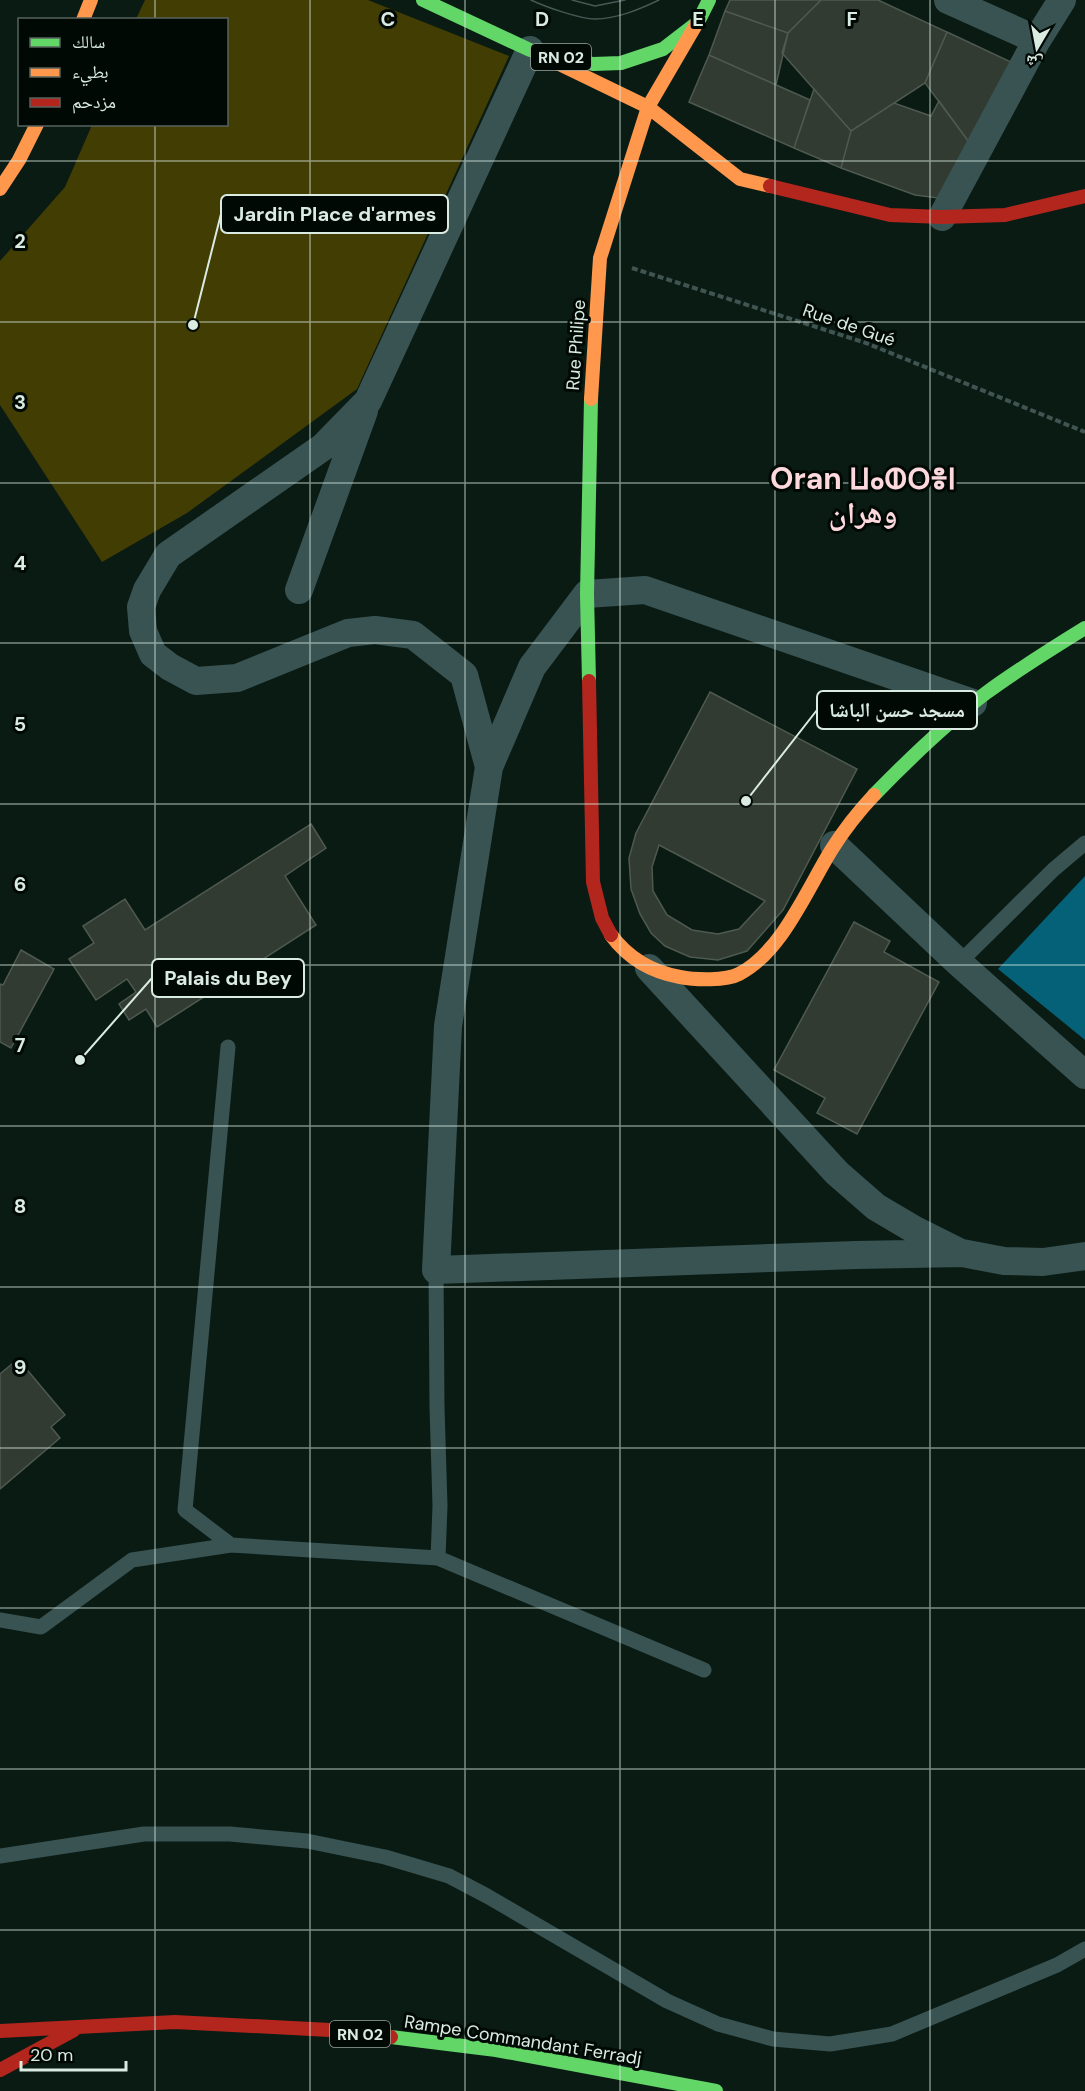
<svg xmlns="http://www.w3.org/2000/svg" width="1085" height="2091" font-family="'DM Sans','Noto Naskh Arabic','Noto Sans Tifinagh',sans-serif">
<rect width="100%" height="100%" fill="#0a1b14"/>
<!-- green -->
<path fill="#423d03" d="M 145,0 L 368,0 L 509,56 L 357,389 L 187,513 L 102,562 L 0,405 L 0,261 L 65,187 L 92,125 L 226,124 L 226,20 L 136,19 Z"/>
<!-- water -->
<path fill="#056178" d="M 1085,876 L 1085,1040 L 998,969 Z"/>
<!-- building -->
<path fill="#313b32" stroke="#4e5950" stroke-width="1.5" fill-rule="evenodd" d="M 730,0 L 821,0 L 788,33 L 725,11 Z
M 821,0 L 878,0 L 947,32 L 925,83 L 851,131 L 782,53 L 788,33 Z
M 725,11 L 788,33 L 776,85 L 709,55 Z
M 947,32 L 1011,62 L 969,142 L 925,83 Z
M 709,55 L 810,100 L 794,148 L 689,102 Z
M 814,89 L 851,131 L 841,168 L 794,148 Z
M 939,101 L 969,142 L 938,198 L 915,195 L 841,168 L 851,131 L 894,103 L 931,116 Z
M 710,692 L 857,769 L 783,910 L 747,951 L 718,960 L 690,957 L 665,946 L 651,933 L 640,914 L 631,889 L 629,858 L 636,833 ZM 659,845 L 765,901 L 739,929 L 718,934 L 692,930 L 667,915 L 653,891 L 652,867 Z
M 311,824 L 326,848 L 285,876 L 316,925 L 157,1027 L 146,1009 L 129,1020 L 119,1004 L 136,992 L 127,979 L 96,1000 L 69,959 L 94,943 L 83,926 L 125,899 L 145,930 Z
M 854,922 L 890,941 L 884,952 L 939,982 L 857,1134 L 817,1113 L 825,1098 L 774,1070 Z
M 21,950 L 54,969 L 11,1048 L 0,1042 L 0,984 L 3,985 Z
M 18,1359 L 65,1415 L 51,1427 L 60,1438 L 0,1489 L 0,1374 Z"/>
<g fill="none" stroke-linecap="round" stroke-linejoin="round">
<!-- path -->
<path stroke="#405552" stroke-width="4" stroke-dasharray="6 3" stroke-linecap="butt" d="M 632,268 L 866,343 L 1085,432"/>
<!-- lane -->
<path stroke="#385352" stroke-width="15" d="M 959,963 L 1053,870 L 1085,843
M 228,1047 L 185,1510 L 231,1545
M 436,1270 L 437,1407 L 440,1506 L 438,1558
M 0,1620 L 41,1627 L 132,1560 L 231,1545 L 438,1558 L 704,1670
M 0,1856 L 144,1834 L 230,1834 L 307,1841 L 385,1857 L 449,1876 L 487,1896 L 667,2001 L 718,2024 L 773,2039 L 830,2044 L 892,2034 L 1057,1965 L 1085,1949"/>
<!-- street -->
<path stroke="#385352" stroke-width="28" d="M 948,0 L 1037,40
M 530,50 L 368,401 L 323,447 L 168,555 L 147,590 L 141,607 L 143,631 L 153,654 L 170,667 L 196,681 L 237,678 L 348,633 L 375,630 L 413,635 L 464,675 L 489,767 L 448,1026 L 436,1270 L 856,1255 L 962,1253 L 1004,1261 L 1043,1262 L 1085,1256
M 942,217 L 1037,40 L 1062,0
M 299,590 L 364,411
M 489,767 L 532,667 L 587,594 L 645,590 L 973,703
M 834,845 L 959,963 L 1085,1075
M 649,968 L 837,1173 L 876,1207 L 915,1230 L 957,1251"/>
<!-- fast -->
<path stroke="#63d668" stroke-width="14" d="M 423,0 L 530,50 L 593,64 L 621,63 L 663,49 L 698,22 L 709,0
M 589,681 L 587,594 L 591,399
M 874,795 C 909,759 945,724 986,693 C 1017,670 1051,649 1085,628
M 391,2037 L 496,2050 L 716,2091"/>
<!-- slow -->
<path stroke="#ff974d" stroke-width="14" d="M 83,20 L 91,0
M 553,61 L 648,107 L 740,179 L 770,186
M 0,189 L 19,160 L 37,124
M 591,399 L 600,258 L 648,107 L 697,23
M 611,935 C 628,958 652,972 680,977 C 695,980 726,981 739,974 C 782,952 807,889 832,849 C 844,830 858,812 874,795"/>
<!-- jam -->
<path stroke="#b3261e" stroke-width="14" d="M 770,186 L 890,215 L 942,217 L 1005,215 L 1085,196
M 589,681 L 593,882 L 602,918 L 611,935
M 0,2031 L 175,2022 L 330,2030 L 391,2037
M 0,2070 L 74,2030"/>
<!-- tram -->
<path stroke="#465955" stroke-width="1.5" d="M 531,0 C 546,7 580,19 595,19 C 617,19 640,9 659,0
M 572,0 L 595,6 L 625,0"/>
</g>
<!-- grid -->
<path fill="none" stroke="#daebe2" stroke-width="1.5" stroke-opacity="0.55" d="M 155,0 L 155,20M 310,0 L 310,2091M 465,0 L 465,2091M 620,0 L 620,2091M 775,0 L 775,2091M 930,0 L 930,2091M 155,124 L 155,2091M 0,161 L 1085,161M 0,322 L 1085,322M 0,483 L 1085,483M 0,643 L 1085,643M 0,804 L 1085,804M 0,965 L 1085,965M 0,1126 L 1085,1126M 0,1287 L 1085,1287M 0,1448 L 1085,1448M 0,1608 L 1085,1608M 0,1769 L 1085,1769M 0,1930 L 1085,1930"/>
<g text-anchor="middle" stroke-width="6" stroke-linejoin="round" paint-order="stroke">
<!-- shield labels -->
<g fill="#010905" stroke="#99a7a0" stroke-width="1.5">
<rect x="531" y="44" width="60" height="26" rx="4.5"/>
<rect x="330" y="2021" width="60" height="26" rx="4.5"/>
</g>
<g font-size="16" font-weight="bold" fill="#daebe2">
<text x="561" y="63">RN 02</text>
<text x="360" y="2040">RN 02</text>
</g>
<!-- street labels -->
<g font-size="18" fill="#daebe2" stroke="#010905">
<text transform="translate(849 325) rotate(19)" y="6">Rue de Gué</text>
<text transform="translate(576 345) rotate(-86)" y="6">Rue Philipe</text>
<text transform="translate(523 2040) rotate(9)" y="6">Rampe Commandant Ferradj</text>
</g>
<!-- town labels -->
<g font-size="30" font-weight="bold" fill="#fdd9de" stroke="#010905">
<text x="863" y="489">Oran ⵡⴰⵀⵔⴻⵏ<tspan x="863" dy="34">وهران</tspan></text>
</g>
</g>
<g font-size="20" text-anchor="middle" font-weight="bold" fill="#daebe2" stroke="#010905" stroke-width="6" stroke-linejoin="round" paint-order="stroke">
<text x="388" y="26">C</text>
<text x="542" y="26">D</text>
<text x="698" y="26">E</text>
<text x="852" y="26">F</text>
<text x="20" y="248">2</text>
<text x="20" y="409">3</text>
<text x="20" y="570">4</text>
<text x="20" y="731">5</text>
<text x="20" y="891">6</text>
<text x="20" y="1052">7</text>
<text x="20" y="1213">8</text>
<text x="20" y="1374">9</text>
</g>
<!-- callouts -->
<path fill="none" stroke="#daebe2" stroke-width="2" d="M193 325L221 214M746 801L817 710M80 1060L152 978"/>
<g fill="#daebe2" stroke="#010905" stroke-width="2">
<circle cx="193" cy="325" r="6"/>
<circle cx="746" cy="801" r="6"/>
<circle cx="80" cy="1060" r="6"/>
</g>
<g fill="#010905" stroke="#daebe2" stroke-width="2">
<rect x="221" y="195" width="227" height="38" rx="6"/>
<rect x="817" y="691" width="160" height="38" rx="6"/>
<rect x="152" y="959" width="152" height="38" rx="6"/>
</g>
<g font-size="20" text-anchor="middle" font-weight="bold" fill="#daebe2">
<text x="335" y="221">Jardin Place d'armes</text>
<text x="897" y="717">مسجد حسن الباشا</text>
<text x="228" y="985">Palais du Bey</text>
</g>
<!-- legend -->
<rect x="18" y="18" width="210" height="108" fill="#010905" stroke="#58635d" stroke-width="1.5"/>
<rect x="30" y="38" width="30" height="9" fill="#63d668" stroke="#58635d" stroke-width="1.5"/>
<text x="72" y="48" font-size="18" fill="#daebe2">سالك</text>
<rect x="30" y="68" width="30" height="9" fill="#ff974d" stroke="#58635d" stroke-width="1.5"/>
<text x="72" y="78" font-size="18" fill="#daebe2">بطيء</text>
<rect x="30" y="98" width="30" height="9" fill="#b3261e" stroke="#58635d" stroke-width="1.5"/>
<text x="72" y="108" font-size="18" fill="#daebe2">مزدحم</text>
<!-- north arrow -->
<g transform="translate(1037 48) rotate(190)" stroke="#010905" stroke-width="4.5" paint-order="stroke">
<path d="M0-4.5L10 22L0 15L-10 22Z" fill="#daebe2"/>
<text y="-9" font-size="16" font-weight="bold" text-anchor="middle" fill="#daebe2">ش</text>
</g>
<!-- scale -->
<path d="M21 2061v9h105v-9" fill="none" stroke="#daebe2" stroke-width="3"/>
<text x="30" y="2061" font-size="18" fill="#daebe2" stroke="#010905" stroke-width="4.5" paint-order="stroke">20 m</text>
</svg>
